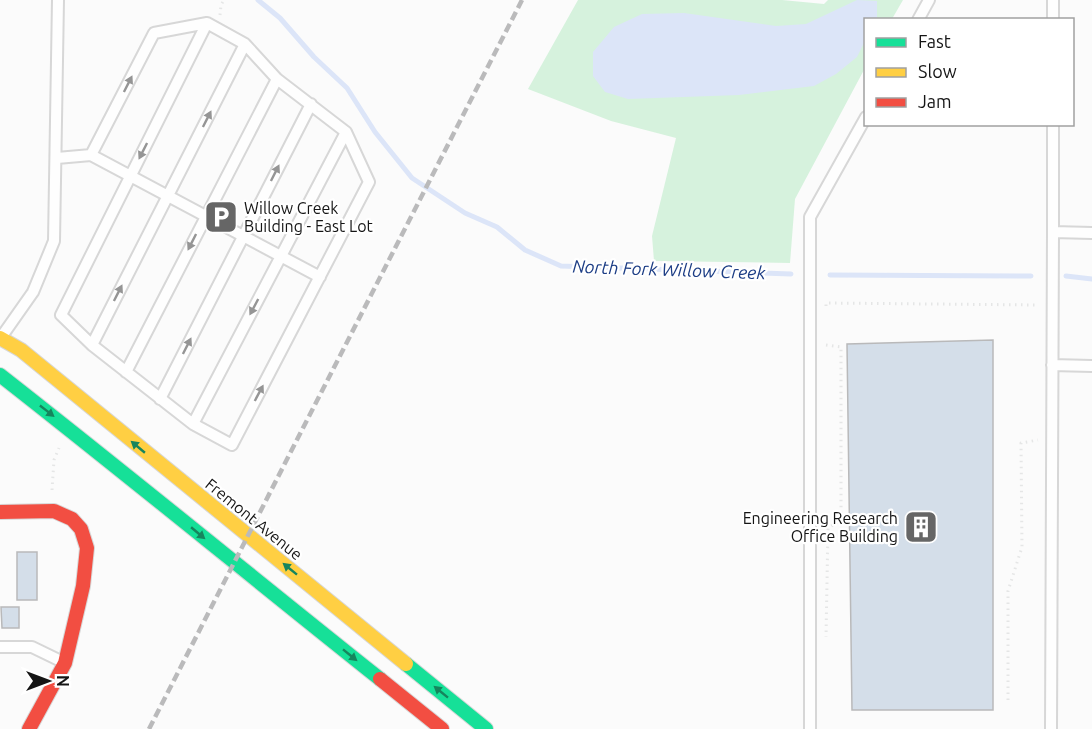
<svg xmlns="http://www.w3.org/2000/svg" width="1092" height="729" font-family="Ubuntu,sans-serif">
<rect width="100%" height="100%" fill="#fbfbfb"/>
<!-- green -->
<path fill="#d6f2dd" d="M 578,0 L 782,0 L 824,4 L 828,0 L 903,0 L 892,19 L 866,20 L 865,68 L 795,199 L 790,263 L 654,261 L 652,236 L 676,138 L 611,121 L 528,89 Z"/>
<!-- water -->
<path fill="#dce5f8" d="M 857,0 L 877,1 L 877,19 L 866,20 L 865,41 L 857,57 L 836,74 L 814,86 L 739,95 L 628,99 L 605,92 L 593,76 L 593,52 L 614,27 L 642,14 L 684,13 L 776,26 L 806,24 Z"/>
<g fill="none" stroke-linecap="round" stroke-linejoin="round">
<!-- stream -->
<path stroke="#dce5f8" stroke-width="5" d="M 258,0 L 280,18 L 314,57 L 347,88 L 375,132 L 412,178 L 465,213 L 497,227 L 525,250 L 561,266 L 791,274
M 830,275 L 1031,276
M 1066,276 L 1092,279"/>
</g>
<!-- building -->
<path fill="#d4dee9" stroke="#b9b9ba" stroke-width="1.5" d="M 993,340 L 993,710 L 852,710 L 847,344 Z
M 17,552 L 37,552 L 37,600 L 17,600 Z
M 1,607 L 19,607 L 19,628 L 2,628 Z"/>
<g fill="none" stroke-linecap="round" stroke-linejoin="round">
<!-- lane casing -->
<g stroke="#d7d7d7" stroke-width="14">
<path id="lane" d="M 1053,0 L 1053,20
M 918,20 L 929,0
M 91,155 L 154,33 L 207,23 L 245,44 L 277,79 L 346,132 L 369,182 L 232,445 L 193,424 L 92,345 L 61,315 L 207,23
M 57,158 L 91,155 L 320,277
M 1053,232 L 1053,124
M 0,339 L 33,292 L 54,241 L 58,0
M 92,345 L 245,44
M 1052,365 L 1092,366
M 126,372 L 277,79
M 160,399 L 311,104
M 193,424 L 346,132
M 0,647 L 32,647 L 65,663
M 810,729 L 810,217 L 866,117
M 1051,729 L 1053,232 L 1092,233"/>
</g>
<!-- fast casing -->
<g stroke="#d7d7d7" stroke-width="16">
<path id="fast" d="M 0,375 C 128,475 253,578 380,679
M 406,664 L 486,729"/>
</g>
<!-- slow casing -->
<g stroke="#d7d7d7" stroke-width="16">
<path id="slow" d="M 0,338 L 21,350 L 406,664"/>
</g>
<!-- jam casing -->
<g stroke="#d7d7d7" stroke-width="16">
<path id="jam" d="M 0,512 L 54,511 L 72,519 L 81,529 L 87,548 L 83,586 L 65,663 L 29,729
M 380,679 L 442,729"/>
</g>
<!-- path -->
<path stroke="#e5e6e6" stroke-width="3" stroke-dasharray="1.5 4.5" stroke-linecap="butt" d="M 220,15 L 221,5 L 224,0
M 826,306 L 826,303 L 1038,305
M 826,345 L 841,347 L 841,520 L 828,528 L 826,637
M 52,490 L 54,460 L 59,448
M 1008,700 L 1008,591 L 1022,547 L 1021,443 L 1038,440"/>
<!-- lane -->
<use href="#lane" stroke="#fefefe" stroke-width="10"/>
<!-- fast -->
<use href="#fast" stroke="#16e098" stroke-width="14"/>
<!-- slow -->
<use href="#slow" stroke="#ffcf43" stroke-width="14"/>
<!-- jam -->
<use href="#jam" stroke="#f24e42" stroke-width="14"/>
<!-- rail -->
<path stroke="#bababb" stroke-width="4.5" stroke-dasharray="9 4.5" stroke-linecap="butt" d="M 149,729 L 522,0"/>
</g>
<!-- one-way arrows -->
<defs><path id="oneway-solid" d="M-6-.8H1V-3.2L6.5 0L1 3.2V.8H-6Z" transform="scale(1.5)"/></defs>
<g fill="#959595">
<use href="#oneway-solid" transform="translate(128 84) rotate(-63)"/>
<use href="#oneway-solid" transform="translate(207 119) rotate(-63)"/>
<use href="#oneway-solid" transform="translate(143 151) rotate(117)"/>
<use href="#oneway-solid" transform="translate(275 173) rotate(-63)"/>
<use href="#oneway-solid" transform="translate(192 242) rotate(117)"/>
<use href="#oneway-solid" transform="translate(118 293) rotate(-63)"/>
<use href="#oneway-solid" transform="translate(254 307) rotate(118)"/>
<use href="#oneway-solid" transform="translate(187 346) rotate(-63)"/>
<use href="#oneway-solid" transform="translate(259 393) rotate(-62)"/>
</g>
<g fill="#16855d">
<use href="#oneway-solid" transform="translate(47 411) rotate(38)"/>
<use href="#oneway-solid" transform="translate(138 447) rotate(-140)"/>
<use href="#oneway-solid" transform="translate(198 533) rotate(40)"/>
<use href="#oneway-solid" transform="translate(290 569) rotate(-141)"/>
<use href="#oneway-solid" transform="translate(350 655) rotate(39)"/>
<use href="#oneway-solid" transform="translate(441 692) rotate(-141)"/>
</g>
<!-- icons -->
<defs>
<g id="parking-square" transform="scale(1.725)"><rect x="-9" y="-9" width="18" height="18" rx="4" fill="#666" stroke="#fff"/><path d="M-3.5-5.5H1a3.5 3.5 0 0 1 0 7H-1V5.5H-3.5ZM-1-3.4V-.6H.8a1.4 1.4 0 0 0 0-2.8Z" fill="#fff"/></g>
<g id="building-square" transform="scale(1.725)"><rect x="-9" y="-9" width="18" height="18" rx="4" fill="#666" stroke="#fff"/><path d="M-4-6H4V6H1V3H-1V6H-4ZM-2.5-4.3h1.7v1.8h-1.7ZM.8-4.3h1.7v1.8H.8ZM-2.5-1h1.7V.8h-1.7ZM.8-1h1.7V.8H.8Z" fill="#fff"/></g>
</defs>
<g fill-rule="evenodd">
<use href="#parking-square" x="221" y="217"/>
<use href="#building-square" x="921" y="527"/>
</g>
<g text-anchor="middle" stroke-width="4.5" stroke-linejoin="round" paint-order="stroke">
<!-- poi labels -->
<g font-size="16" fill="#151515" stroke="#fff" text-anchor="start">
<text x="244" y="214">Willow Creek<tspan x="244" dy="18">Building - East Lot</tspan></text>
<text x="898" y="524" text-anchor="end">Engineering Research<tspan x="898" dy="18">Office Building</tspan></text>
</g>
<!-- street labels -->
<g font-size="16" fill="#151515" stroke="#fff">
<text transform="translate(254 519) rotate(39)" y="6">Fremont Avenue</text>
</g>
<!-- water labels -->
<g font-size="18" font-style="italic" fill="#1c3d85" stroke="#fff">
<text transform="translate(669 270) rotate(2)" y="6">North Fork Willow Creek</text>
</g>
</g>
<!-- legend -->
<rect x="864" y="18" width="210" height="108" fill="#ffffff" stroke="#a1a1a1" stroke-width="1.5"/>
<rect x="876" y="38" width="30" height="9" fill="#16e098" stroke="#a1a1a1" stroke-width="1.5"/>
<text x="918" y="48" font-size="18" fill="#151515">Fast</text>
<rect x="876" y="68" width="30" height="9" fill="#ffcf43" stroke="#a1a1a1" stroke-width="1.5"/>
<text x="918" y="78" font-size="18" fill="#151515">Slow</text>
<rect x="876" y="98" width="30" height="9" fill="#f24e42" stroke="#a1a1a1" stroke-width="1.5"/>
<text x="918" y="108" font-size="18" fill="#151515">Jam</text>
<!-- north arrow -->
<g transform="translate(48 681) rotate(90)" stroke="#ffffff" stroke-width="4.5" paint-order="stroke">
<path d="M0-4.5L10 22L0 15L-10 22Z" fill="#151515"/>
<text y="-9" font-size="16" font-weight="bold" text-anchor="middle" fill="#151515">N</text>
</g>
</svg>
